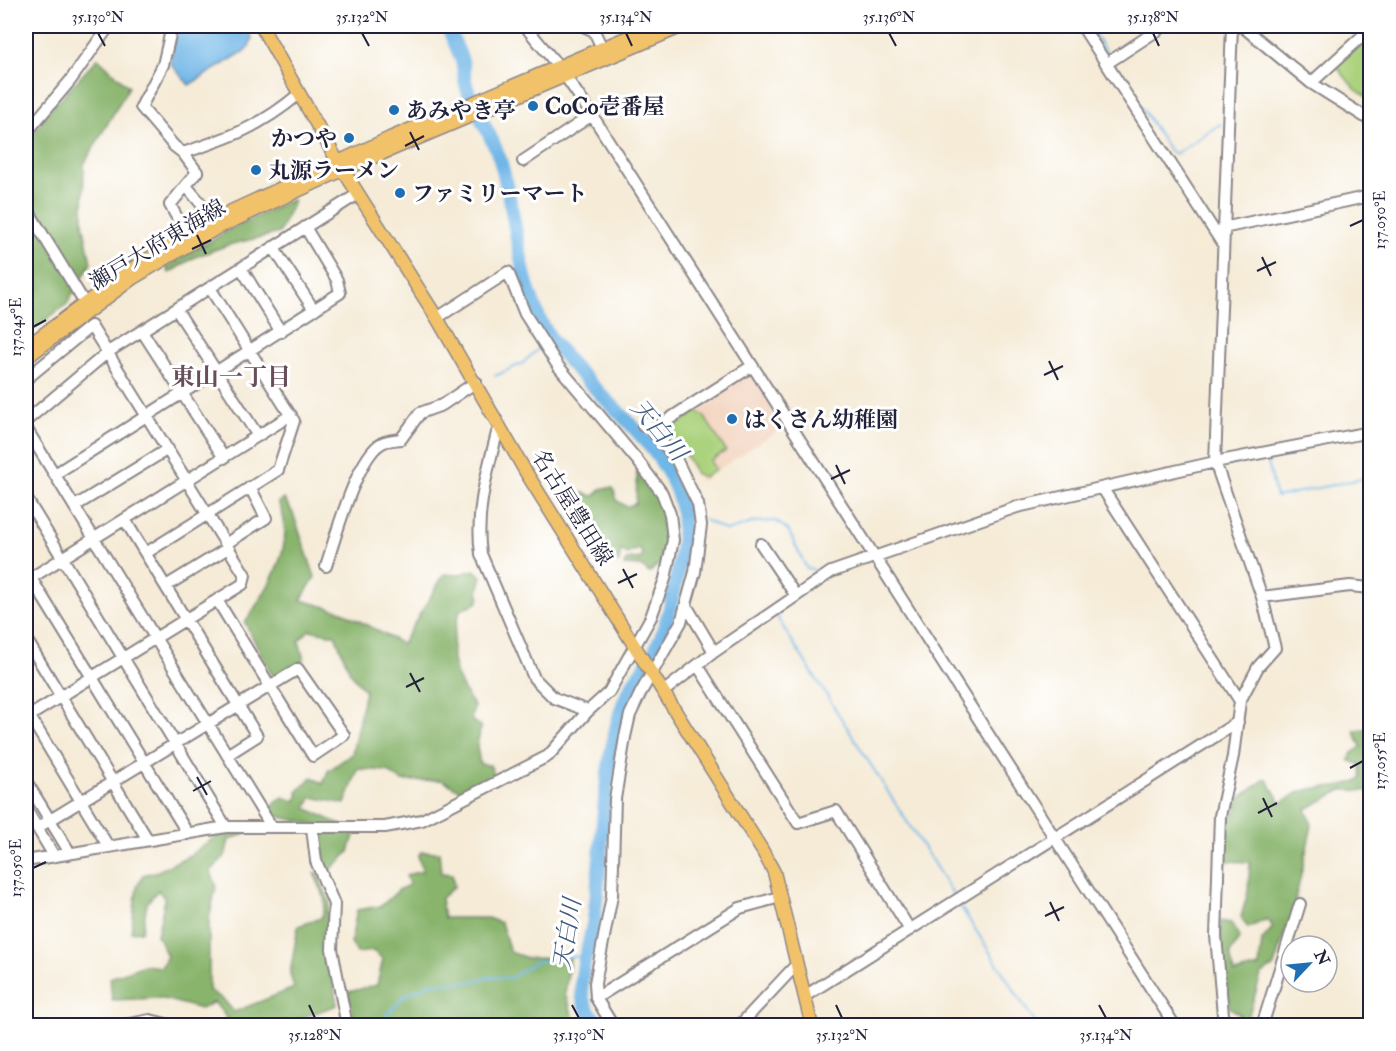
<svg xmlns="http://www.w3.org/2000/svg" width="1396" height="1051" font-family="'IM FELL Double Pica','Noto Serif JP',serif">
<rect width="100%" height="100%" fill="#fff"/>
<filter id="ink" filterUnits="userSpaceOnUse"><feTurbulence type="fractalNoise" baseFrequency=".0167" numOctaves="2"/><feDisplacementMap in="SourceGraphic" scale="12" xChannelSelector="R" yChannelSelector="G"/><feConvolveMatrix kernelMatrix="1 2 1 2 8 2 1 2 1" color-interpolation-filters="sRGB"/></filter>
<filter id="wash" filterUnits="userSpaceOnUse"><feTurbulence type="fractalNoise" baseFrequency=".008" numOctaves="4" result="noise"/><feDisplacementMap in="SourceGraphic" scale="24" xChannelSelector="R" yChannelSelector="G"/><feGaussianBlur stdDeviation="1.35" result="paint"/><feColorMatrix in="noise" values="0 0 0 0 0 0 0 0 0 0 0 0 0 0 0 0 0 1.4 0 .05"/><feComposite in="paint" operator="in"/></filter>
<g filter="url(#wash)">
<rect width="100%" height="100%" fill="#f5ebd7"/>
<!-- built -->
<path fill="#f3d4bf" d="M 750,372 L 784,427 L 700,481 L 683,450 L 666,432 L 720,396 L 718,392 Z"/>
<!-- green -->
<path fill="#abd27c" stroke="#667a5c" stroke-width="1.5" d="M 1370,35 L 1370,99 L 1355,89 L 1336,66 Z
M 697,411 L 704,416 L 726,451 L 710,461 L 716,470 L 704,477 L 696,474 L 683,450 L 666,432 Z"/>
<!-- forest -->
<path fill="#88b46c" stroke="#556b54" stroke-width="1.5" d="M 98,58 L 129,87 L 84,164 L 83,223 L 91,263 L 67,304 L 26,335 L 26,145 L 47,113 Z
M 291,200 L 294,200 L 279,233 L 228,245 L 195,257 L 169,273 L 166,267 L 229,230 Z
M 637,471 L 641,471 L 659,495 L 669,515 L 668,563 L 660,563 L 649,573 L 641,566 L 624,565 L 626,560 L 642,558 L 643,554 L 639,549 L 627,554 L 621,550 L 619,563 L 602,560 L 596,546 L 596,531 L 591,529 L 588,515 L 580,516 L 572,497 L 583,493 L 594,496 L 603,488 L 613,488 L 617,501 L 627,507 L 636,503 Z
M 284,499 L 293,513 L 315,577 L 301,600 L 341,611 L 402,644 L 444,574 L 457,575 L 474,570 L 482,576 L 478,591 L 480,598 L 477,603 L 460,610 C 448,651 449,670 474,706 L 471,720 L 481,726 L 477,746 L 480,764 L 490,765 L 496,779 L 465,793 L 442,780 L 402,781 L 387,771 L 358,769 L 345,804 L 312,797 L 306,808 L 355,832 L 349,852 L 328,872 C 320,856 321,841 315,825 L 272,815 L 273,805 L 283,797 L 295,801 L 299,795 L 297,792 L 312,777 L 323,784 L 328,771 L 352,754 L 365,691 L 350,672 L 335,635 L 309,630 L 299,641 L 304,660 L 273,677 L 245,623 C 267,588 299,546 278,502 Z
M 1370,728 L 1370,791 L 1342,790 L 1306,809 L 1312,825 L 1294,906 L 1274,966 L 1261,975 L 1246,1024 L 1230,1025 L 1240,1014 L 1230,1008 L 1223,975 L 1220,921 L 1231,923 L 1240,937 L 1230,954 L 1234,973 L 1259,967 L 1262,940 L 1273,927 L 1267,919 L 1248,928 L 1241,917 L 1248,892 L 1250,862 L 1224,861 L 1225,827 L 1235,812 L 1239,799 L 1266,778 L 1281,803 C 1289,798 1297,792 1306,790 C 1322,786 1351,787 1361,778 L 1360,765 L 1349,760 L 1352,753 L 1361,747 L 1354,730 Z
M 252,830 L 229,840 L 225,856 L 211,871 L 216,886 L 209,920 L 209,990 L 224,1000 L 234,1012 L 294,988 L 290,974 L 298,926 L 321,918 C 330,901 321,890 314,873 L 317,873 L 330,902 L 328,914 L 329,955 L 337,1005 L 301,1018 L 301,1025 L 222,1025 L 226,1017 L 214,1002 L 201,1009 L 160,998 L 112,1000 L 110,978 L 144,965 L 161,967 L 167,956 L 157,935 L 165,899 L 158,890 L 147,903 L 142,931 L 131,932 L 137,887 L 143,875 L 158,871 L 190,855 L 218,835 Z
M 421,852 L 439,852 L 441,873 L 452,874 L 454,887 L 441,898 L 444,918 L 488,918 L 501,923 L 510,952 L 527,958 L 570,959 L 565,994 L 576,1025 L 394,1026 L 390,1019 L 374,1025 L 359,1026 L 354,1021 L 348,992 L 377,985 L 383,959 L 373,951 L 357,953 L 351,942 L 357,910 L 381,906 L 400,889 L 409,885 L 406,875 L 423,871 L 418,856 Z"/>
<!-- water -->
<path fill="#70b6e7" stroke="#496c91" stroke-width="1.5" d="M 177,26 L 245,26 L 252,38 L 248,49 L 189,85 L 170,63 Z"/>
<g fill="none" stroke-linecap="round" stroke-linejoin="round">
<!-- stream -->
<path stroke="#70b6e7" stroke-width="2" d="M 1089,26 L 1110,58
M 1113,63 L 1169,150 L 1175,154 L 1220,124 L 1222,127
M 495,376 L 523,363 L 540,347
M 1267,457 L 1276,497 L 1370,477
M 1220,467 L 1262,458
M 1109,492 L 1211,469
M 1048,505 L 1101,494
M 682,508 L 695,514
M 705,520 L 727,531 L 755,522 L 776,521 L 788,530 L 807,569 L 820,571
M 779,612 L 778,619 L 955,897
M 959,904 L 1037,1026
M 376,1026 L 404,996 L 430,983 L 469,982 L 490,977 L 511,978 L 535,962 L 587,955"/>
<!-- river -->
<path stroke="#70b6e7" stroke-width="14" d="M 447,26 C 452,37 458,49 462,61 C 464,69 464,79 467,88 C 475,112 491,133 499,157 C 517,211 517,282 546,331 C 584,394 685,448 683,528 C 682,561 668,633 649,660 C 639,676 628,688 622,707 C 602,767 603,853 594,918 C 591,943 579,968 582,993 C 583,1006 592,1016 600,1026"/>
</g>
</g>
<g filter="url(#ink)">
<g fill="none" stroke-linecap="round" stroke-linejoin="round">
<!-- minor casing -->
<g stroke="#8c8689" stroke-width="14">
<path id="minor" d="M 172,26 L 163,65 L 141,107 L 174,146 L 183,153 C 231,137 260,127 299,94
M 525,26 L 559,67 L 592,115 L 1175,1026
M 583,26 L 594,31 L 602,48
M 1082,26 L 1222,243
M 1235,26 L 1242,26 L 1311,83 L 1370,120
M 1106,64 L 1164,26
M 1311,83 L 1370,29
M 26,133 L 70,81 L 109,26
M 183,153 L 197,172 L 170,205 L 187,235
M 523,161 L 592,115
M 187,187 L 214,219
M 26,207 L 84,302
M 1223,228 L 1370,196
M 273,247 L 314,310
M 241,268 L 281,332
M 176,309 L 258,436
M 142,331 L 224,458
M 26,379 L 91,326 L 245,575 L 243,584 L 26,718
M 26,421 L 108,352 L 358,194
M 26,428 L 271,826
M 501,429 L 497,433 C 487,473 475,513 481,554 L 534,678 L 554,698 L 588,711
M 652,430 L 752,366
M 55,474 L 340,293 L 337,280 L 305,227
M 1103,489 L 1240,701
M 26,498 L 226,827
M 75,506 L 168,449
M 125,520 L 257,736 L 227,755
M 227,543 L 266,518 L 250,487
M 761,544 L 796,596
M 146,553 L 278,470 L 294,421 L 210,288
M 326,566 C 335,539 357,456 382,443 C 387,440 395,440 401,439 L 420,413 L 442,405 L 476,382
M 166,586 L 228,548
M 1262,597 L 1350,586 L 1370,588
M 686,605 L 714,652
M 26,639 L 148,840
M 698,666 L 798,823 L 836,811 L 910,930
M 298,669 L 344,735 L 313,756 L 270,686 Z
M 663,692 L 714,652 L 831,572 L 1017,507 L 1215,462 L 1370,432
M 26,710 L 108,846
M 26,781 L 70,853
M 26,809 L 54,856
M 37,828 L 270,686 L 217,600
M 312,828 L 316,861 L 334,904 L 332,949 L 347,1026
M 188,834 L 31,578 L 291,415
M 26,861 L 226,827 L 385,827 L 422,820 L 548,756 L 588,711 L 609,692 L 651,617 L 665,579 L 673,540 L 670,514 L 662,493 L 638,461 L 558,366 L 525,314 L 508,272 L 437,318
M 805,996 L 1238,722
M 596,998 L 740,908 L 780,897
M 119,1026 L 150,1020 L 174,1026
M 613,1026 L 596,998 L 595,983 L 612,896 L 615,799 L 625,737 L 630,715 L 641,692 L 681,622 L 695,572 L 701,525 L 698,504 L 676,459 L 646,423 L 643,426
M 739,1026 L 797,964
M 1224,1026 L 1216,936 L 1220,816 L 1233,756 L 1240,701 L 1258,667 L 1275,648 L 1262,597 L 1215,462 L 1232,26
M 1262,1026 L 1300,904"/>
</g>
<!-- major casing -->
<g stroke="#8c8689" stroke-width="15">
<path id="major" d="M 261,26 L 338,162 L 437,318 L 527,474 L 762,850 L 774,872 L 812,1026
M 26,347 L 130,270 L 214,219 L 390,138 L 654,26
M 26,358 L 133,278 L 215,229 L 343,170 L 683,26"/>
</g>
<!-- minor -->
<use href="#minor" stroke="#fff" stroke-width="10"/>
<!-- major -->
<use href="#major" stroke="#f2c26a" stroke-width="12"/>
</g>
</g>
<!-- ticks -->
<path fill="none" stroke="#22223b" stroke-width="2" d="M 98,33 L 105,46M 362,33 L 369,46M 626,33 L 632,46M 889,33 L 896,46M 1153,33 L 1159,46M 410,132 L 419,150M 405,146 L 424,136M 1350,226 L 1363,220M 197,235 L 206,254M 192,249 L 211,240M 1262,257 L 1271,276M 1257,271 L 1276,262M 33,327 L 46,320M 1049,361 L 1058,380M 1044,375 L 1063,366M 836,465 L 845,484M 831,479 L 850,470M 623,569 L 633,588M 618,583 L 637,574M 410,673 L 420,692M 406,687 L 424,678M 1350,768 L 1363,761M 197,777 L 207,795M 193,791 L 211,781M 1263,798 L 1272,817M 1258,813 L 1277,803M 33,868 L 46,862M 1050,902 L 1059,921M 1045,916 L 1064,907M 309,1005 L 315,1018M 572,1005 L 579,1018M 836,1005 L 842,1018M 1099,1005 L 1106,1018"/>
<!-- markers -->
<g fill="#1f6fb2" stroke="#fff" stroke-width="2">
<circle cx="533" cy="106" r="6"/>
<circle cx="394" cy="110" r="6"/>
<circle cx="349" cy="138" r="6"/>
<circle cx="256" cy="170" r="6"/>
<circle cx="400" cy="193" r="6"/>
<circle cx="732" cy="419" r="6"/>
</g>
<g text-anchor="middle" stroke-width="6" stroke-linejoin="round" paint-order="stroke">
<!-- poi labels -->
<g font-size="22" font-weight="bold" fill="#22223b" stroke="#fff" text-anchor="start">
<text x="545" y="114">CoCo壱番屋</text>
<text x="406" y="118">あみやき亭</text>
<text x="337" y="146" text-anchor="end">かつや</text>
<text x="268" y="178">丸源ラーメン</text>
<text x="412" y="201">ファミリーマート</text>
<text x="744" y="427">はくさん幼稚園</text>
</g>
<!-- street labels -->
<g font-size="22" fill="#22223b" stroke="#fff">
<text transform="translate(157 244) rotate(-31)" y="8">瀬戸大府東海線</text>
<text transform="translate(573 507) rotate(58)" y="8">名古屋豊田線</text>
</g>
<!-- neighbourhood labels -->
<g font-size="24" font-weight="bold" fill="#684e59" stroke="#fff">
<text x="231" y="385">東山一丁目</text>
</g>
<!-- water labels -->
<g font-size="24" font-style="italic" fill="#415d80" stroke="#fff">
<text transform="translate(659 430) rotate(50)" y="8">天白川</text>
<text transform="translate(567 934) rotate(-81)" y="8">天白川</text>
</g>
</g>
<!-- margin -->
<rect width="1396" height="1051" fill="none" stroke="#fff" stroke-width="66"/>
<!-- north arrow -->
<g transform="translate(1309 964) rotate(64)"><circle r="28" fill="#ffffff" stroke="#a7a7b1" stroke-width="1.5"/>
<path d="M0-4.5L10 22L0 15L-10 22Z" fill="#1f6fb2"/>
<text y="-9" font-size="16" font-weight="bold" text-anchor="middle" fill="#22223b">N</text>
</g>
<rect x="33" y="33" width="1330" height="985" fill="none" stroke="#22223b" stroke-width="2"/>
<g font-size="15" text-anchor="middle" fill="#22223b">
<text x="98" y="22">35.130°N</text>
<text x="362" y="22">35.132°N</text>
<text x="626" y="22">35.134°N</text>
<text x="889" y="22">35.136°N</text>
<text x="1153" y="22">35.138°N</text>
<text transform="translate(1380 220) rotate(-90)" y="5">137.050°E</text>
<text transform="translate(16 327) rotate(-90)" y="5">137.045°E</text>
<text transform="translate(1380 761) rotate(-90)" y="5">137.055°E</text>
<text transform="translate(16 868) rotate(-90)" y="5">137.050°E</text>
<text x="315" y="1040">35.128°N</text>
<text x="579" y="1040">35.130°N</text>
<text x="842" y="1040">35.132°N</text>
<text x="1106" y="1040">35.134°N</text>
</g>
</svg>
